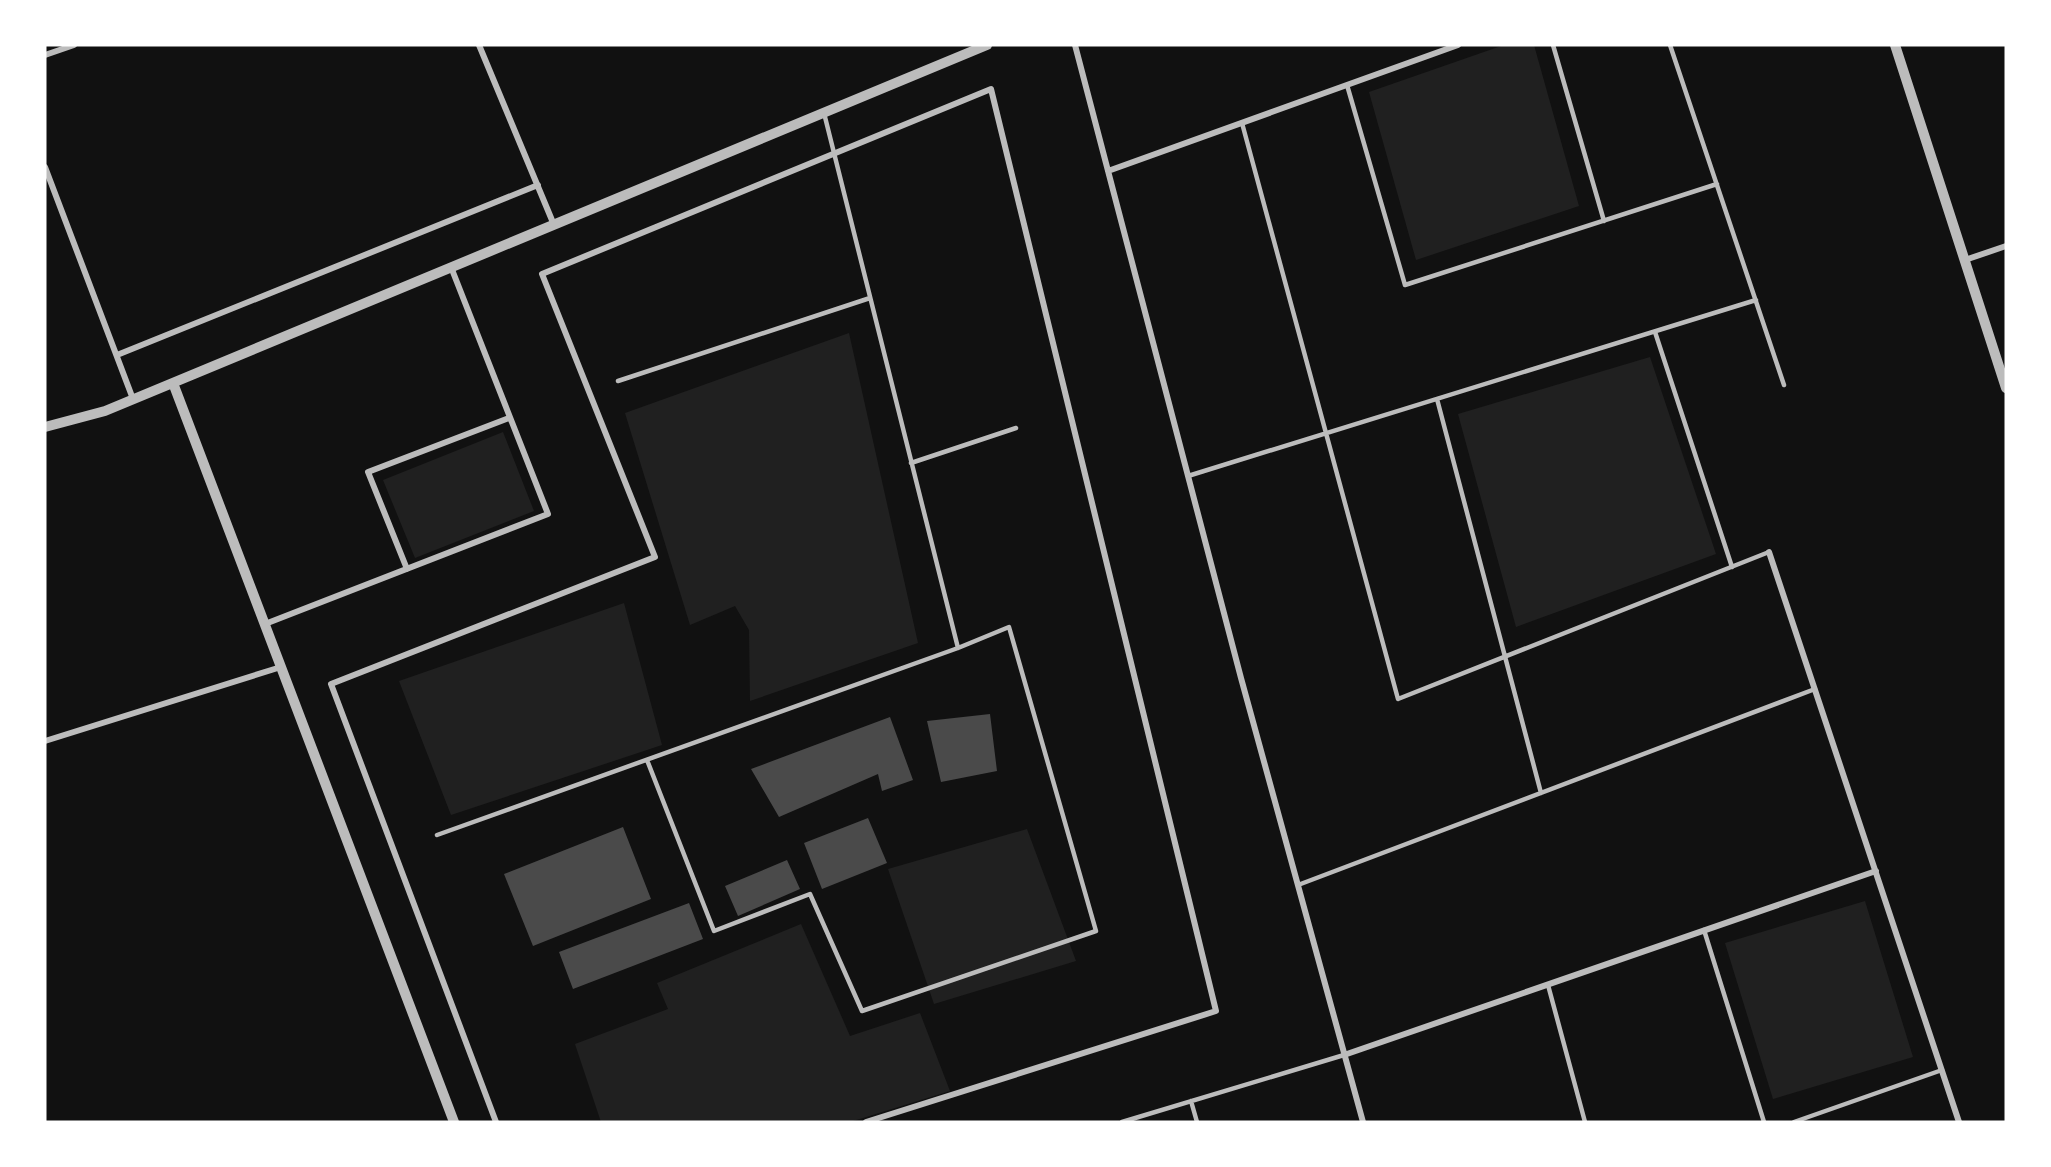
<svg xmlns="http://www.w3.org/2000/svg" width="2051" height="1167" font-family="'Noto Serif',serif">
<rect width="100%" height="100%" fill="#111"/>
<!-- green -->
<path fill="#202020" d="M 1504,45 L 1534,45 L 1579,206 L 1416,260 L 1369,92 Z
M 849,333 L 918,643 L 750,701 L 749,630 L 735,606 L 690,625 L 625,413 Z
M 1650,357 L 1716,554 L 1516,627 L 1458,414 Z
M 503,432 L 534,511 L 415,558 L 383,480 Z
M 624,603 L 662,745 L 451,815 L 399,681 Z
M 1027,829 L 1076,961 L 934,1004 L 888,869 Z
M 1865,901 L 1913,1057 L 1773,1099 L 1725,943 Z
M 801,924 L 850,1036 L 920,1013 L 950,1091 L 850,1122 L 601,1122 L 575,1044 L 668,1009 L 657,983 Z"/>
<!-- building -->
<path fill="#4a4a4a" d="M 990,714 L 997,771 L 941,782 L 927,721 Z
M 890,717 L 913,780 L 882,791 L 878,774 L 779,817 L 751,769 Z
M 868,818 L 887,863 L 822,889 L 804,843 Z
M 623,827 L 651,899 L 533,946 L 504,874 Z
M 787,860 L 800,889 L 738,916 L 725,886 Z
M 689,903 L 703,939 L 573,989 L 559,952 Z"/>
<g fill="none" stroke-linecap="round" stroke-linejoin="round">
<!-- service -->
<path stroke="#bcbcbc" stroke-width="4.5" d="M 1553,45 L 1604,221
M 1670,45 L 1784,385
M 1347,85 L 1405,285 L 1717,184
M 824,113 L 958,648
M 1242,123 L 1398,699 L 1769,552
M 1655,332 L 1732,567
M 618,381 L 870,298
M 1437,399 L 1541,793
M 911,463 L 1016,428
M 1188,476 L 1756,300
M 437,835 L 958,648 L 1009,627 L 1096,931 L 862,1011 L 810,894 L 714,931 L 647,760
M 1298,885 L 1815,689
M 1704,930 L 1764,1122
M 1548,985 L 1585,1122
M 1191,1101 L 1197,1122
M 1122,1122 L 1344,1055
M 1794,1122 L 1942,1070"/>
<!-- minor -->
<path stroke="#bcbcbc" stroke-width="6" d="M 479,45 L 554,225
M 1075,45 L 1241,678 L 1363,1122
M 45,55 L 74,45
M 45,167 L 133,399
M 1108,171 L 1458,45
M 1965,260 L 2006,246
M 117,355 L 538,185
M 1769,552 L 1959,1122
M 407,569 L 368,472 L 509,418
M 265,624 L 548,514 L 451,267
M 45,741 L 281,667
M 1344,1055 L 1876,871
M 496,1122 L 331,684 L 655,557 L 542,274 L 991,89 L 1216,1011 L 866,1122"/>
<!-- tertiary -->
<path stroke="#bcbcbc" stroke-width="10" d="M 1895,45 L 2006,388
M 173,383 L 454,1122
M 45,427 L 105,411 L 987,45"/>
</g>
<!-- border -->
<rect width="2051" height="1167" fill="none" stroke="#ffffff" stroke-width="93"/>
</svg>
